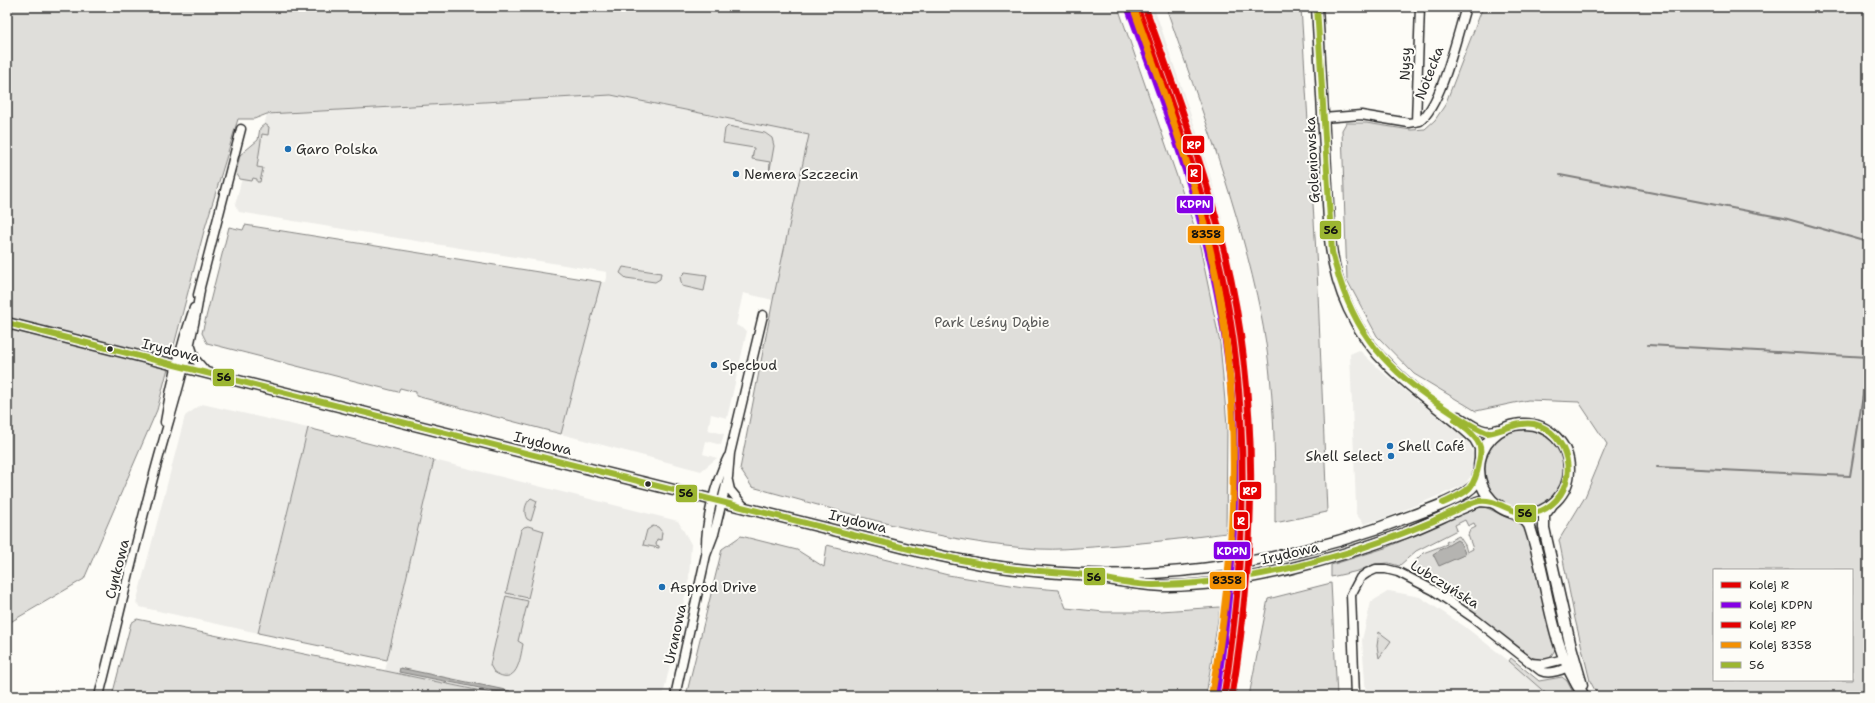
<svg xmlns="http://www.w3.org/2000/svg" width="1875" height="703" font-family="'Shantell Sans',sans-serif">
<rect width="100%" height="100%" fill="#fdfcf7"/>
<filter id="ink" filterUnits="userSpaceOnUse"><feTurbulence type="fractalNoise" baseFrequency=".025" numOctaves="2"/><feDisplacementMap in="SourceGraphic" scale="8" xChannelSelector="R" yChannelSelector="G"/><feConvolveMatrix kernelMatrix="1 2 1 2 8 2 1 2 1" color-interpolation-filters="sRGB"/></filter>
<g filter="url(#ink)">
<!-- built -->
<path fill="#edece8" d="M 1133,7 L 1154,7 L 1200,142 L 1217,199 L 1231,255 L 1241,313 L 1251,399 L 1254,488 L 1247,599 L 1232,696 L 1220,696 L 1235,600 L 1241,515 L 1240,431 L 1231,345 L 1221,287 L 1209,234 L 1183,147 Z
M 611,95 L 809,135 L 773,300 L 743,293 L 736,325 L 747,331 L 727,418 L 711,414 L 708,430 L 724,434 L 721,445 L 706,441 L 703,454 L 717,458 L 701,471 L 561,434 L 601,282 L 605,282 L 607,272 L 239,212 L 235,205 L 249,151 L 259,145 L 267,114 Z
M 1359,350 L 1389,378 L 1468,441 L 1473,454 L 1471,476 L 1464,485 L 1385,518 L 1364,524 L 1356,514 L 1356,506 L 1350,354 Z
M 202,404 L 308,428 L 258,633 L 140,607 L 136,603 L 185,416 Z
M 434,460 L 678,521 L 691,544 L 689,578 L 663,696 L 505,696 L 385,671 Z
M 1389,591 L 1420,597 L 1464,626 L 1509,661 L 1549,696 L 1366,696 L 1362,640 L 1371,602 Z"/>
<!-- green -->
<path fill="#dfdeda" stroke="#858482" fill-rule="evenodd" d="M 7,7 L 1118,7 L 1198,237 L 1220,343 L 1227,425 L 1226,533 C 1182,539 1138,544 1093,547 C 1075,548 1057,550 1039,549 C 941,543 846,512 752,487 L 740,469 L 773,300 L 809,135 L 611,95 L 267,114 L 254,119 L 238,119 L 204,231 L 157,410 L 84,579 L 7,624 Z
M 1166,7 L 1301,7 L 1317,269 L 1327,512 L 1275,523 C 1275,454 1275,384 1261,315 C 1240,210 1201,109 1166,7 Z
M 1483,7 L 1868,7 L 1868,696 L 1598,696 L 1590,681 L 1575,619 L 1559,540 L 1585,497 L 1607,444 L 1579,402 L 1528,400 L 1476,411 L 1414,374 L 1377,336 L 1347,280 L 1342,130 L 1346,123 L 1366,123 L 1411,130 L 1425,129 L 1435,120 L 1445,105 ZM 1714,570 L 1852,570 L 1852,680 L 1714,680 Z
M 265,124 L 269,127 L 268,135 L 262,134 L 257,167 L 263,168 L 260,182 L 257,182 L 257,179 L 253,178 L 252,181 L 240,179 L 236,173 L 240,155 L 258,140 L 260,128 Z
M 728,126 L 765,133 L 772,138 L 774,146 L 769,175 L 770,162 L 752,159 L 754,148 L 723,143 L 725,129 Z
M 245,225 L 601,282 L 561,434 L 416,396 L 416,392 L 400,388 L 398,392 L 207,343 L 202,333 L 229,227 L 243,230 Z
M 623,267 L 661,273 L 660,279 L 655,282 L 626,278 L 620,273 Z
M 685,272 L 707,275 L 704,291 L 682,286 L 680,277 Z
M 308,428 L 434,460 L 387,660 L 258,633 Z
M1485 469a40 40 0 1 1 80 0a40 40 0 1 1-80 0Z
M 531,498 L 537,501 L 531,521 L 527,519 C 523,513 525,503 531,498 Z
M 1485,507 L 1521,524 L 1527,532 L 1548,622 L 1556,648 L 1550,658 L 1540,660 L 1528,656 L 1464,606 L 1413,573 L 1412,564 L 1423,553 L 1447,544 L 1446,542 L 1459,536 L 1465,545 L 1467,552 L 1473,549 L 1468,535 L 1470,530 L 1476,527 L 1474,523 L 1468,526 L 1465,520 L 1455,525 L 1457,530 L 1416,551 L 1399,566 L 1389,563 L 1375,564 L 1358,571 L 1331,577 L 1331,565 L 1385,548 L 1477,508 Z
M 1538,517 L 1567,650 L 1566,654 L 1531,520 Z
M 528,526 L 544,531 L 528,598 L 506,593 L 521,530 L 524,527 Z
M 653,526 L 658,527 L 662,532 L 661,540 L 657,539 L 656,545 L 659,546 L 659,548 L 643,545 L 647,530 Z
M 741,536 L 797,550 L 824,567 L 827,545 L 948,575 L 1023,587 L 1059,590 L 1066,608 L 1104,612 L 1146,612 L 1220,607 L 1206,696 L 686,696 L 722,549 Z
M 1331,583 L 1337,696 L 1249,696 L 1268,599 Z
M 506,596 L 528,601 L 518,641 L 523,644 C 520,660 517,687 494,672 L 490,665 Z
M 137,619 L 505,696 L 112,696 L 131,623 Z
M 1379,632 L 1391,641 L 1379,658 L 1377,646 Z
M 1511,658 L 1539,681 L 1562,677 L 1567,681 L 1575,696 L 1549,696 L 1509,661 Z"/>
<!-- water -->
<path fill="#b5b4b1" stroke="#7e7d7b" d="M 1457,540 L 1460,542 L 1465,553 L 1464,555 L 1439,566 L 1433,554 Z
M 400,668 L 510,691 L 510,694 L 399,672 Z"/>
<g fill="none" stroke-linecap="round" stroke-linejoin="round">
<!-- stream -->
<path stroke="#7e7d7b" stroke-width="2" d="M 1560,175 L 1784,218 L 1868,242
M 1648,345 L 1868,357
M 1657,467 L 1850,476 L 1868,365"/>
<!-- minor casing -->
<g stroke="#2b2b2b" stroke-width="11">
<path id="minor" d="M 1323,118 L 1361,115 L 1409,123 L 1420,121 C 1442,104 1457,35 1466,7
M 1416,122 L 1420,7
M 198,295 L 241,129
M 191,347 L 195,359 L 207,373
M 165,422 C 171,383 181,345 194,308
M 728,481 L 730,490 L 745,508
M 706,552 C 705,524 715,482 728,457
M 1530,663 L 1544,664 L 1568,658
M 99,696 C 120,614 138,530 161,449 C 176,396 192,345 200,290
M 675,696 L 706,555 L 714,534 L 728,477 L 730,453 L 763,315
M 1355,696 L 1351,595 L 1360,578 L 1367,573 L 1376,569 L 1386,569 L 1398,572 L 1433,590 L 1475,619 L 1541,671 C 1549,675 1565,670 1571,664"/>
</g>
<!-- tertiary casing -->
<g stroke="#2b2b2b" stroke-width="13">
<path id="tertiary" d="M 1317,7 L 1330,239 C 1335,288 1355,334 1391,368 C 1417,394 1449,414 1475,439 L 1480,448 L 1480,459
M 7,323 L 917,551 C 943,556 968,562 994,566 C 1134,587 1279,568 1411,516 C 1427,510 1465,498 1475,484 C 1478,480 1478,474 1479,469
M 1458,417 C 1471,425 1483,436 1498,430
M1479 469a45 45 0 1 1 90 0a45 45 0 1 1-90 0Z
M 1551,506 L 1544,515 L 1544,528 L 1570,643 L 1582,685
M 1516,514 L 1523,518 L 1529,525 C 1549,582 1548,644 1584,696
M 1103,578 C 1125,582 1147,586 1169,586 C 1243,585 1336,559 1405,533 C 1431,523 1455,510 1480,501 L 1491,502 L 1500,506"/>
</g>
<!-- minor -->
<use href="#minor" stroke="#fdfcf7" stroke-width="8"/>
<!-- tertiary -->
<use href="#tertiary" stroke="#fdfcf7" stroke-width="10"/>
<!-- bus-1 casing -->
<g stroke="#fdfcf7" stroke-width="9">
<path id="bus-1" d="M 7,323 L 917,551 C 950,558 983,565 1016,569 C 1036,571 1057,572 1077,574 C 1102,577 1128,585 1153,585 C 1215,585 1277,573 1336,556 C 1368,547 1400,535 1431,522 C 1444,516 1466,504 1479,501 C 1502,497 1522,529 1552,504 C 1579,482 1570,433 1534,424 C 1518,421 1503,431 1487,433 C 1470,426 1455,415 1440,405 C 1378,364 1349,324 1332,252 L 1317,7
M 1443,503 C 1467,492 1475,490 1479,462 C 1480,457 1482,450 1479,444 C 1475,434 1463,427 1455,420"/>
</g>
<!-- bus-1 -->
<use href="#bus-1" stroke="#9cb631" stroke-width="6"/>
<!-- rail-1 casing -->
<g stroke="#fdfcf7" stroke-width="10">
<path id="rail-1" d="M 1137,7 C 1170,100 1206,194 1225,291 C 1251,426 1245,561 1224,696"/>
</g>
<!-- rail-2 casing -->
<g stroke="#fdfcf7" stroke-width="10">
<path id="rail-2" d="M 1129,10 C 1163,102 1198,195 1217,292 C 1244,426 1237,561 1216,695"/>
</g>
<!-- rail-3 casing -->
<g stroke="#fdfcf7" stroke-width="10">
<path id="rail-3" d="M 1145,7 C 1174,88 1205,169 1225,253 C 1260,401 1256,547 1232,696"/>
</g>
<!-- rail-4 casing -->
<g stroke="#fdfcf7" stroke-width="10">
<path id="rail-4" d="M 1135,12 C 1162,89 1191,166 1209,245 C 1244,394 1238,544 1212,693"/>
</g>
<!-- rail-1 -->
<use href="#rail-1" stroke="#e50000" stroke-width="7"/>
<!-- rail-2 -->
<use href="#rail-2" stroke="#8500e5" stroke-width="7"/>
<!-- rail-3 -->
<use href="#rail-3" stroke="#e50000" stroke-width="7"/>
<!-- rail-4 -->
<use href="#rail-4" stroke="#f49002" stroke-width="7"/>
</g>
</g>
<!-- markers -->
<g fill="#1f6fb2" stroke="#fdfcf7" stroke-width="1.5">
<circle cx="288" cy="149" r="4"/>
<circle cx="736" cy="174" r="4"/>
<circle cx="714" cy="365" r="4"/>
<circle cx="1390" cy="446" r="4"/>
<circle cx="1391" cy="456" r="4"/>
<circle cx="662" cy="587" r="4"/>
</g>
<g fill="#2b2b2b" stroke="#fdfcf7" stroke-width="1.5">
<circle cx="110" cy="349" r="3.5"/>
<circle cx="648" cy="484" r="3.5"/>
</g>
<g text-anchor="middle" stroke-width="4" stroke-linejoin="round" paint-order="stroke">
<!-- street labels -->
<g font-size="14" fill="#2b2b2b" stroke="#fdfcf7">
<text transform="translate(1405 64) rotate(-88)" y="5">Nysy</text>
<text transform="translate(1429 73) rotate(-69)" y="5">Notecka</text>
<text transform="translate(1312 160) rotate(-93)" y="5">Goleniowska</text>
<text transform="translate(171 350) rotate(14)" y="5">Irydowa</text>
<text transform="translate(543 443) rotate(14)" y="5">Irydowa</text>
<text transform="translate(858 521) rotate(14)" y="5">Irydowa</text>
<text transform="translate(1290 553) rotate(-13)" y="5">Irydowa</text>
<text transform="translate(117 569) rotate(-76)" y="5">Cynkowa</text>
<text transform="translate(1445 584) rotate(32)" y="5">Lubczyńska</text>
<text transform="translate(675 634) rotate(-78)" y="5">Uranowa</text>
</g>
<!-- poi labels -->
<g font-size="14" fill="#2b2b2b" stroke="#fdfcf7" text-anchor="start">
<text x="296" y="154">Garo Polska</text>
<text x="744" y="179">Nemera Szczecin</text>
<text x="722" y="370">Specbud</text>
<text x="1398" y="451">Shell Café</text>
<text x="1383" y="461" text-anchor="end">Shell Select</text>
<text x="670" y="592">Asprod Drive</text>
</g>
<!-- park labels -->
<g font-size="14" fill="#585857" stroke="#fdfcf7">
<text x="992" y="327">Park Leśny Dąbie</text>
</g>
</g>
<g stroke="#fdfcf7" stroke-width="1.5">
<rect x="1182" y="135" width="23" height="19" rx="4" fill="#e50000"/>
<rect x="1187" y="164" width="15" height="19" rx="4" fill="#e50000"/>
<rect x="1176" y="195" width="38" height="19" rx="4" fill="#8500e5"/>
<rect x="1319" y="220" width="23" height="20" rx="4" fill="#9cb631"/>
<rect x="1187" y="225" width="38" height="19" rx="4" fill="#f49002"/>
<rect x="212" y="368" width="23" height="19" rx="4" fill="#9cb631"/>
<rect x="1239" y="481" width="23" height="19" rx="4" fill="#e50000"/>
<rect x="675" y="484" width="23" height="19" rx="4" fill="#9cb631"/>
<rect x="1514" y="504" width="23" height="19" rx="4" fill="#9cb631"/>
<rect x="1233" y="511" width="16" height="19" rx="4" fill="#e50000"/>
<rect x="1213" y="541" width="38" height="19" rx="4" fill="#8500e5"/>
<rect x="1083" y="567" width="23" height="19" rx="4" fill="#9cb631"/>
<rect x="1209" y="571" width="37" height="19" rx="4" fill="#f49002"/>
</g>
<g font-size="11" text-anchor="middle" font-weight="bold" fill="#fff">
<text x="1194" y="149">RP</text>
<text x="1194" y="177">R</text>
<text x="1195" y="208">KDPN</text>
<text x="1250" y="495">RP</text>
<text x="1241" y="525">R</text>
<text x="1232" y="555">KDPN</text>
</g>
<g font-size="11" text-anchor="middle" font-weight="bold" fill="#111">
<text x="1331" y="234">56</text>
<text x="1206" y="238">8358</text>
<text x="224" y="381">56</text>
<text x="686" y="497">56</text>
<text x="1525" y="517">56</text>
<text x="1094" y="581">56</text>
<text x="1227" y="584">8358</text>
</g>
<!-- margin -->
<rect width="1875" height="703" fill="none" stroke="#fdfcf7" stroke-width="24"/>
<rect x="12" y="12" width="1851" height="679" fill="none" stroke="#2b2b2b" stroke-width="1.5" filter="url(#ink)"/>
<!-- legend -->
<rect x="1713" y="569" width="140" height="112" fill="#fdfcf7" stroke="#a9a8a5"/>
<rect x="1721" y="582" width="20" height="6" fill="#e50000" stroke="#a9a8a5"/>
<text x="1749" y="589" font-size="12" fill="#2b2b2b">Kolej R</text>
<rect x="1721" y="602" width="20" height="6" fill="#8500e5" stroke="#a9a8a5"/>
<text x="1749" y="609" font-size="12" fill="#2b2b2b">Kolej KDPN</text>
<rect x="1721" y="622" width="20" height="6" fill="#e50000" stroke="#a9a8a5"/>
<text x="1749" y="629" font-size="12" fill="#2b2b2b">Kolej RP</text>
<rect x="1721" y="642" width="20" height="6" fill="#f49002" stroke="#a9a8a5"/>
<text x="1749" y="649" font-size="12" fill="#2b2b2b">Kolej 8358</text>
<rect x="1721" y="662" width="20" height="6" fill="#9cb631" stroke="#a9a8a5"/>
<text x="1749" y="669" font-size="12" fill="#2b2b2b">56</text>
</svg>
